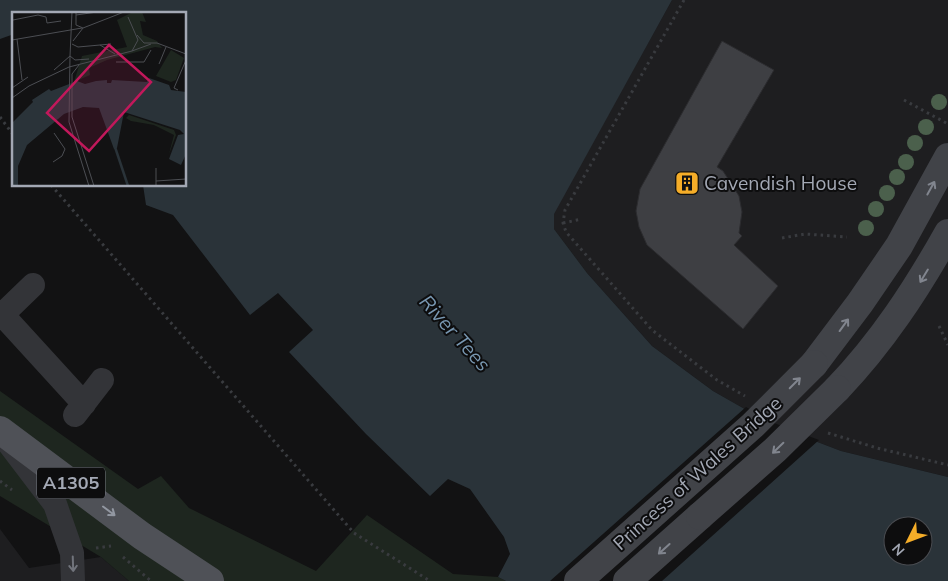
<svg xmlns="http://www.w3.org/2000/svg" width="948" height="581" font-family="Mulish,sans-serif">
<rect width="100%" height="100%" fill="#121213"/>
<!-- built -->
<path fill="#1e1e20" d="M 672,0 L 948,0 L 948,477 L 841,451 L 773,425 L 713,391 L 652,346 L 587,273 L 554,229 L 553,214 Z
M 0,529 L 29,568 L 101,557 L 129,581 L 0,581 Z"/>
<!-- green -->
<path fill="#1e261f" d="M 0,391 L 138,489 L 161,476 L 189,508 L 316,571 L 367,515 L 453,574 L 498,577 L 506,581 L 129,581 L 101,557 L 0,496 Z"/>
<!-- water -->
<path fill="#2a3339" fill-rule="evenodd" d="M 0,0 L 672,0 L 554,214 L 554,229 L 587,273 L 652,346 L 713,391 L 773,425 L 841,451 L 948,477 L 948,581 L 506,581 L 498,577 L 510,554 L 504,537 L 470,489 L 448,479 L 430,496 L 366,434 L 289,352 L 313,330 L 278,293 L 250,315 L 173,215 L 146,205 L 143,185 L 185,185 L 185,14 L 14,14 L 14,34 L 0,39 ZM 893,526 L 923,526 L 923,556 L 893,556 Z"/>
<!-- pier -->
<path fill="#121213" d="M 746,407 L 774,423 L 819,440 L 662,581 L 550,581 Z"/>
<!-- building -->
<path fill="#3e3f43" stroke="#2c2c2f" d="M 722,41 L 774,70 L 717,167 L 723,171 L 739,196 L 742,212 L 739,233 L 742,236 L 734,245 L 778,286 L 743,329 L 647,245 L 639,227 L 636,211 L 640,189 Z"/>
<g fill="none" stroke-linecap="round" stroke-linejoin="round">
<!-- path -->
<path stroke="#393b3f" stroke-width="3" stroke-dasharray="2.5 4" stroke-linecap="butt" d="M 684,0 L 565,210 L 563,223 L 566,232 L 652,330 L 717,380 L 745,396
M 904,100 L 948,124
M 0,117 L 14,136
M 51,185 L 354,533 L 430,581
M 563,223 L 582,219
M 782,238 L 805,234 L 847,237
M 939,326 L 948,345
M 828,433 L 877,448 L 948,465
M 0,481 L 12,490
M 96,548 L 111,546
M 123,557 L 151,581"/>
<!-- street -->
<path stroke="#333438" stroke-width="24" d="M 0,312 L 84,404
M 2,315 L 33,285
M 75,415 L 102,380
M 7,441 L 55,504 L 72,553 L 73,581"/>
<!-- secondary -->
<path stroke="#414348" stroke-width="28" d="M 814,364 L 860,303 L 899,246 L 948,157
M 837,389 C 882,342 916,290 948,233
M 627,581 L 700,516"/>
<!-- primary -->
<path stroke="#4f5157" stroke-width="28" d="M 0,430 L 142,536 L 210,581"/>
<!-- secondary-bridge -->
<path stroke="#414348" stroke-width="28" d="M 700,516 L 775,450 L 837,389
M 578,581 L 753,425 L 814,364"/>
</g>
<!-- trees -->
<g fill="#4b604c">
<circle cx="939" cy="102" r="8"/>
<circle cx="926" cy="127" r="8"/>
<circle cx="915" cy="143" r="8"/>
<circle cx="906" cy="162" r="8"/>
<circle cx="897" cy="177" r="8"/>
<circle cx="887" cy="193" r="8"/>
<circle cx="876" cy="209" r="8"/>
<circle cx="866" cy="228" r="8"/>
</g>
<!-- one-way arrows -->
<defs><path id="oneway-shaft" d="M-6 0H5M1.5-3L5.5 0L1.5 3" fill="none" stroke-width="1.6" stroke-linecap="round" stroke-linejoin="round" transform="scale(1.25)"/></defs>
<g stroke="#81858e">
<use href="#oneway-shaft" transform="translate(931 188) rotate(-61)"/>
<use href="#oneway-shaft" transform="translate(924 276) rotate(121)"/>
<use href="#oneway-shaft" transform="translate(844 325) rotate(-54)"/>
<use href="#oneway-shaft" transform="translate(795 383) rotate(-45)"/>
<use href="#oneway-shaft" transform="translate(778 448) rotate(136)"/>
<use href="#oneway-shaft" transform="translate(664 549) rotate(138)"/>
</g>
<use stroke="#9297a1" href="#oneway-shaft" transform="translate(109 511) rotate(37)"/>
<use stroke="#71747c" href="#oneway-shaft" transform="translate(73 564) rotate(88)"/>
<!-- icons -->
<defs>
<g id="building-square" transform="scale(1.25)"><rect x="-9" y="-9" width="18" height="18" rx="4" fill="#f5ad28" stroke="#0d0d0e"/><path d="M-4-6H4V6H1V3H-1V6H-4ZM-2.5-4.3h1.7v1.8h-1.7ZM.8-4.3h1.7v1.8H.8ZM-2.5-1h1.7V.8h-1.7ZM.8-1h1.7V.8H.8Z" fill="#111"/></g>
</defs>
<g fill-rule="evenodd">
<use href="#building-square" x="687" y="183"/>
</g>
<g text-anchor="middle" stroke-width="4" stroke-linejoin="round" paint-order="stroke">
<!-- shield labels -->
<rect fill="#0d0d0e" stroke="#767a82" stroke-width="1" x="37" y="467.5" width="68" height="31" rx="4"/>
<g font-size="18" font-weight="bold" fill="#a3a8b4">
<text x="71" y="489">A1305</text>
</g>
<!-- poi labels -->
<g font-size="19" fill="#a3a8b4" stroke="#0d0d0e" text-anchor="start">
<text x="704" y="190">Cavendish House</text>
</g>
<!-- street labels -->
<g font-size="19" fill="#a3a8b4" stroke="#0d0d0e">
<text transform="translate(697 473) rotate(-42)" y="7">Princess of Wales Bridge</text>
</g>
<!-- water labels -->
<g font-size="20" font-style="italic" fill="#7897b1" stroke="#0d0d0e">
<text transform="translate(455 333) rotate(48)" y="7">River Tees</text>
</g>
</g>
<!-- overview -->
<g transform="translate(12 12)">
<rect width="174" height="174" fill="#121213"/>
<path d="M 121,0 L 130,0 L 134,10 L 128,9 L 131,23 L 145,29 L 150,36 L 143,35 L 95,48 L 77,56 L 78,63 L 62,70 L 70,44 L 115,35 L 105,8 ZM 159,38 L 172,46 L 164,68 L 159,70 L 144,64 ZM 117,103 L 162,118 L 164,123 L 157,142 L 162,123 L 142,113 L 119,109 L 114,106 Z" fill="#1e261f"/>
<path d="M 137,66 L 157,73 L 159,78 L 174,80 L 174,142 L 169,153 L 157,147 L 166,123 L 172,122 L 168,118 L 112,100 L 105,136 L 102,137 L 87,96 L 71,95 L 52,102 L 15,133 L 6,154 L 6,174 L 0,174 L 0,111 L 21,90 L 20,88 L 37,77 L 39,79 L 65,69 L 73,72 L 84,69 L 95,68 L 95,71 L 99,71 L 100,68 L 135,70 Z" fill="#2a3339"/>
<path fill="none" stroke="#2a3339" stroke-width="2.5" d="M 103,135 L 116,174"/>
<path fill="none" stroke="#4c4e53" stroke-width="1" d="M 64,0 L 64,13 L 71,16M 64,3 L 85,0M 1,8 L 26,3 L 34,5 L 35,11 L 49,9M 125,23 L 132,31 L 145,31 L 174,42M 5,27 L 10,68M 0,28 L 70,16M 61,29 L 71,16 L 112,0M 60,32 L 66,35 L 99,32M 88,33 L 103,42M 120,39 L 139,32M 58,44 L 57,110 L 77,174M 58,44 L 63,48 L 77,47M 104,50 L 132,50 L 139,38M 147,52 L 154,35M 67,53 L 60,62 L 60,105 L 82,174M 42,58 L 58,44 L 60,0M 0,76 L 16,65M 166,78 L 162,76 L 174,48M 0,86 L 17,74 L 57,55 L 120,39 L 126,28 L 116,5M 41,150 L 50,144 L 53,137 L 42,121M 144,156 L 144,174M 144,169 L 174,167"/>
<path fill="#c2185b" fill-opacity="0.15" stroke="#c2185b" stroke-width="2.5" d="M 97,33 L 139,70 L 77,139 L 35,101 Z"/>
<rect width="174" height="174" fill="none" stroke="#a3a8b4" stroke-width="2.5"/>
</g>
<!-- north arrow -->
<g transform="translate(908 541) rotate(228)"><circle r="24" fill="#0d0d0e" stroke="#494b50"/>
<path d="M0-4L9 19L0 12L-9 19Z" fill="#f5ad28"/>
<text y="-8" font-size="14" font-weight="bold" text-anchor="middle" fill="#a3a8b4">N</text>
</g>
</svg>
